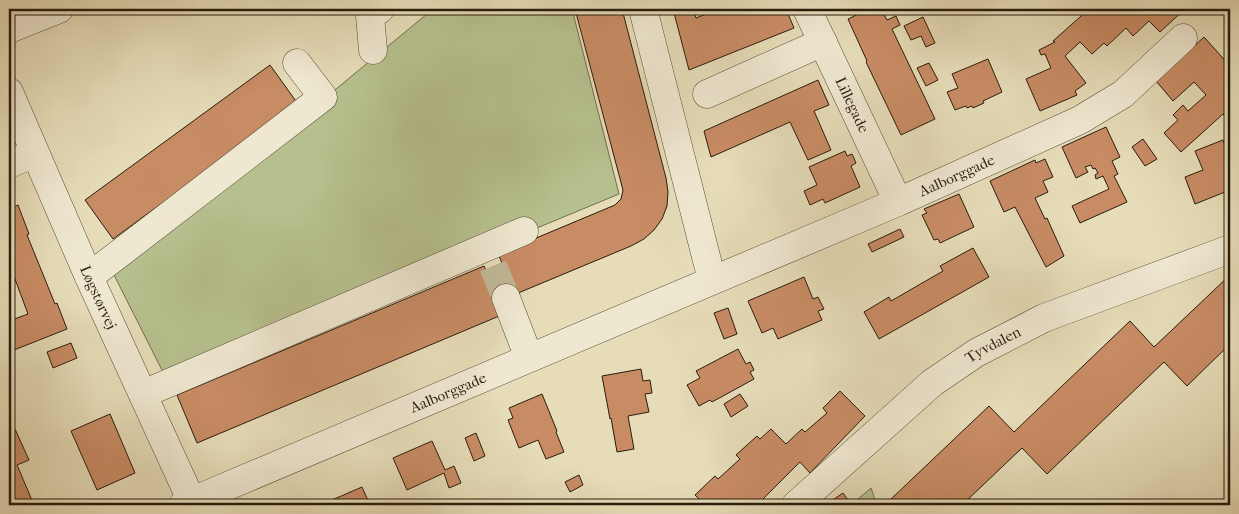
<svg xmlns="http://www.w3.org/2000/svg" width="1239" height="514" font-family="'IM FELL French Canon',serif">
<rect width="100%" height="100%" fill="#e6dcb8"/>
<filter id="stains"><feTurbulence type="fractalNoise" baseFrequency=".004" numOctaves="4"/><feColorMatrix values="0 0 0 0 .2 0 0 0 0 .09 0 0 0 0 .02 0 0 0 .5 -.17"/></filter>
<radialGradient id="worn" r=".72"><stop offset=".6" stop-color="#630" stop-opacity="0"/><stop offset="1" stop-color="#630" stop-opacity=".3"/></radialGradient>
<!-- green -->
<path fill="#b6c08e" stroke="#706e4d" d="M 433,9 L 572,9 L 619,194 L 537,228 L 166,378 L 113,273 Z
M 871,488 L 877,505 L 851,505 Z"/>
<!-- building -->
<path fill="#c88c65" stroke="#291c0c" d="M 575,9 L 622,9 L 666,178 L 668,192 L 667,206 L 662,219 L 654,230 L 644,239 L 631,246 L 499,301 L 504,314 L 197,443 L 177,395 L 484,266 L 486,270 L 502,263 L 498,254 L 615,205 L 621,199 L 623,190 Z
M 673,9 L 693,9 L 696,18 L 706,14 L 704,9 L 786,9 L 794,28 L 689,70 Z
M 869,9 L 881,9 L 887,20 L 896,16 L 900,25 L 892,29 L 935,119 L 901,135 L 866,62 L 867,61 L 848,19 Z
M 1089,9 L 1185,9 L 1160,32 L 1149,21 L 1133,36 L 1126,28 L 1107,46 L 1104,43 L 1092,54 L 1080,42 L 1065,56 L 1086,83 L 1075,91 L 1077,95 L 1040,111 L 1026,79 L 1051,68 L 1045,54 L 1041,55 L 1039,50 L 1055,42 L 1053,41 Z
M 923,17 L 935,43 L 926,47 L 921,36 L 911,40 L 904,26 Z
M 1204,37 L 1230,66 L 1230,122 L 1223,114 L 1181,152 L 1164,133 L 1178,120 L 1173,115 L 1183,105 L 1188,111 L 1206,95 L 1194,82 L 1173,101 L 1156,81 Z
M 988,59 L 1002,92 L 983,101 L 984,103 L 973,108 L 972,106 L 967,108 L 966,106 L 955,110 L 947,92 L 958,88 L 952,74 Z
M 929,63 L 938,80 L 926,86 L 917,68 Z
M 270,65 L 298,104 L 113,239 L 85,200 Z
M 818,80 L 829,105 L 814,111 L 831,150 L 808,160 L 790,122 L 711,157 L 704,131 Z
M 1106,127 L 1120,157 L 1112,161 L 1118,174 L 1114,176 L 1127,202 L 1080,223 L 1072,206 L 1109,189 L 1103,176 L 1096,179 L 1095,175 L 1098,173 L 1095,168 L 1093,169 L 1091,165 L 1085,167 L 1088,172 L 1076,178 L 1062,147 Z
M 1143,139 L 1157,159 L 1145,166 L 1132,147 Z
M 1223,140 L 1230,159 L 1230,190 L 1195,204 L 1185,177 L 1203,170 L 1195,151 Z
M 845,151 L 847,156 L 852,154 L 856,163 L 851,166 L 860,187 L 825,203 L 823,199 L 810,205 L 804,191 L 817,185 L 809,167 Z
M 1045,159 L 1053,177 L 1043,181 L 1048,192 L 1035,198 L 1045,219 L 1047,218 L 1064,256 L 1046,267 L 1015,207 L 1004,212 L 990,181 L 1035,160 L 1036,163 Z
M 959,194 L 974,227 L 940,243 L 938,239 L 934,240 L 922,215 L 927,213 L 924,209 Z
M 18,205 L 29,234 L 27,235 L 55,304 L 57,303 L 67,329 L 9,352 L 9,321 L 28,314 L 9,263 L 9,209 Z
M 900,229 L 904,237 L 872,252 L 868,244 Z
M 973,248 L 989,277 L 879,339 L 864,312 L 889,297 L 891,301 L 943,271 L 940,266 Z
M 1230,275 L 1230,344 L 1187,386 L 1164,362 L 1047,474 L 1022,448 L 962,505 L 897,505 L 891,499 L 989,406 L 1014,432 L 1130,321 L 1154,347 Z
M 804,277 L 813,299 L 818,297 L 824,309 L 818,311 L 822,320 L 778,339 L 773,328 L 762,333 L 748,301 Z
M 728,308 L 737,334 L 724,339 L 714,313 Z
M 71,343 L 77,358 L 53,368 L 47,352 Z
M 738,349 L 746,364 L 750,362 L 754,370 L 750,372 L 754,379 L 712,402 L 710,400 L 699,406 L 687,385 L 700,378 L 696,371 Z
M 641,369 L 643,381 L 650,380 L 652,393 L 645,394 L 649,412 L 628,416 L 634,449 L 617,452 L 611,418 L 610,419 L 602,376 Z
M 840,391 L 865,416 L 810,473 L 800,462 L 757,505 L 692,505 L 699,499 L 695,495 L 715,476 L 718,479 L 740,459 L 736,455 L 757,436 L 760,439 L 771,429 L 786,444 L 802,429 L 805,432 L 827,413 L 823,408 Z
M 542,394 L 557,431 L 556,432 L 564,452 L 546,459 L 538,440 L 519,448 L 508,420 L 513,418 L 509,408 Z
M 740,394 L 748,406 L 731,417 L 724,404 Z
M 110,414 L 135,473 L 97,490 L 71,431 Z
M 15,429 L 29,460 L 17,465 L 34,505 L 9,505 L 9,431 Z
M 476,433 L 485,456 L 474,461 L 465,438 Z
M 432,441 L 445,470 L 454,466 L 461,483 L 449,488 L 444,473 L 407,490 L 393,458 Z
M 579,475 L 583,485 L 570,492 L 565,482 Z
M 362,487 L 370,505 L 326,505 L 325,503 Z
M 843,493 L 850,503 L 847,505 L 833,505 L 831,501 Z"/>
<g fill="none" stroke-linecap="round" stroke-linejoin="round">
<!-- minor-tunnel -->
<path stroke="#c0b696" stroke-width="28" stroke-dasharray="28 14" stroke-linecap="butt" d="M 493,266 L 506,298"/>
<!-- minor casing -->
<g stroke="#584c37" stroke-width="29">
<g id="minor">
<path d="M 643,9 L 712,280"/>
<path id="s1" d="M 807,9 L 898,202"/>
<path d="M 9,29 L 59,9"/>
<path d="M 373,50 L 370,16 L 380,9"/>
<path id="s2" d="M 9,92 L 89,277 L 192,502"/>
<path d="M 707,94 L 823,42"/>
<path d="M 9,164 L 35,153"/>
<path d="M 89,277 L 323,97 L 297,63"/>
<path d="M 506,298 L 529,358"/>
<path d="M 143,394 L 524,231"/>
<path id="s3" d="M 183,505 L 898,202 L 1080,120 L 1123,94 L 1183,38"/>
<path id="s4" d="M 796,505 L 932,383 L 976,353 L 1044,318 L 1230,249"/>
</g>
</g>
<!-- minor -->
<use href="#minor" stroke="#efe8d1" stroke-width="28"/>
</g>
<g text-anchor="middle" stroke-width="5" stroke-linejoin="round" paint-order="stroke">
<!-- street labels -->
<g font-size="15" fill="#291c0c" stroke="#efe8d1">
<text dy="5" stroke="none"><textPath href="#s1" startOffset="106">Lillegade</textPath></text>
<text dy="5" stroke="none"><textPath href="#s3" startOffset="841">Aalborggade</textPath></text>
<text dy="5" stroke="none"><textPath href="#s2" startOffset="224">Løgstørvej</textPath></text>
<text dy="5" stroke="none"><textPath href="#s4" startOffset="255">Tyvdalen</textPath></text>
<text dy="5" stroke="none"><textPath href="#s3" startOffset="288">Aalborggade</textPath></text>
</g>
</g>
<!-- margin -->
<rect width="1239" height="514" fill="none" stroke="#e6dcb8" stroke-width="30"/>
<rect x="10" y="10" width="1219" height="494" fill="none" stroke="#291c0c" stroke-width="2.5"/>
<rect x="15" y="15" width="1209" height="484" fill="none" stroke="#291c0c"/>
<rect width="100%" height="100%" filter="url(#stains)"/>
<rect width="100%" height="100%" fill="url(#worn)"/>
</svg>
